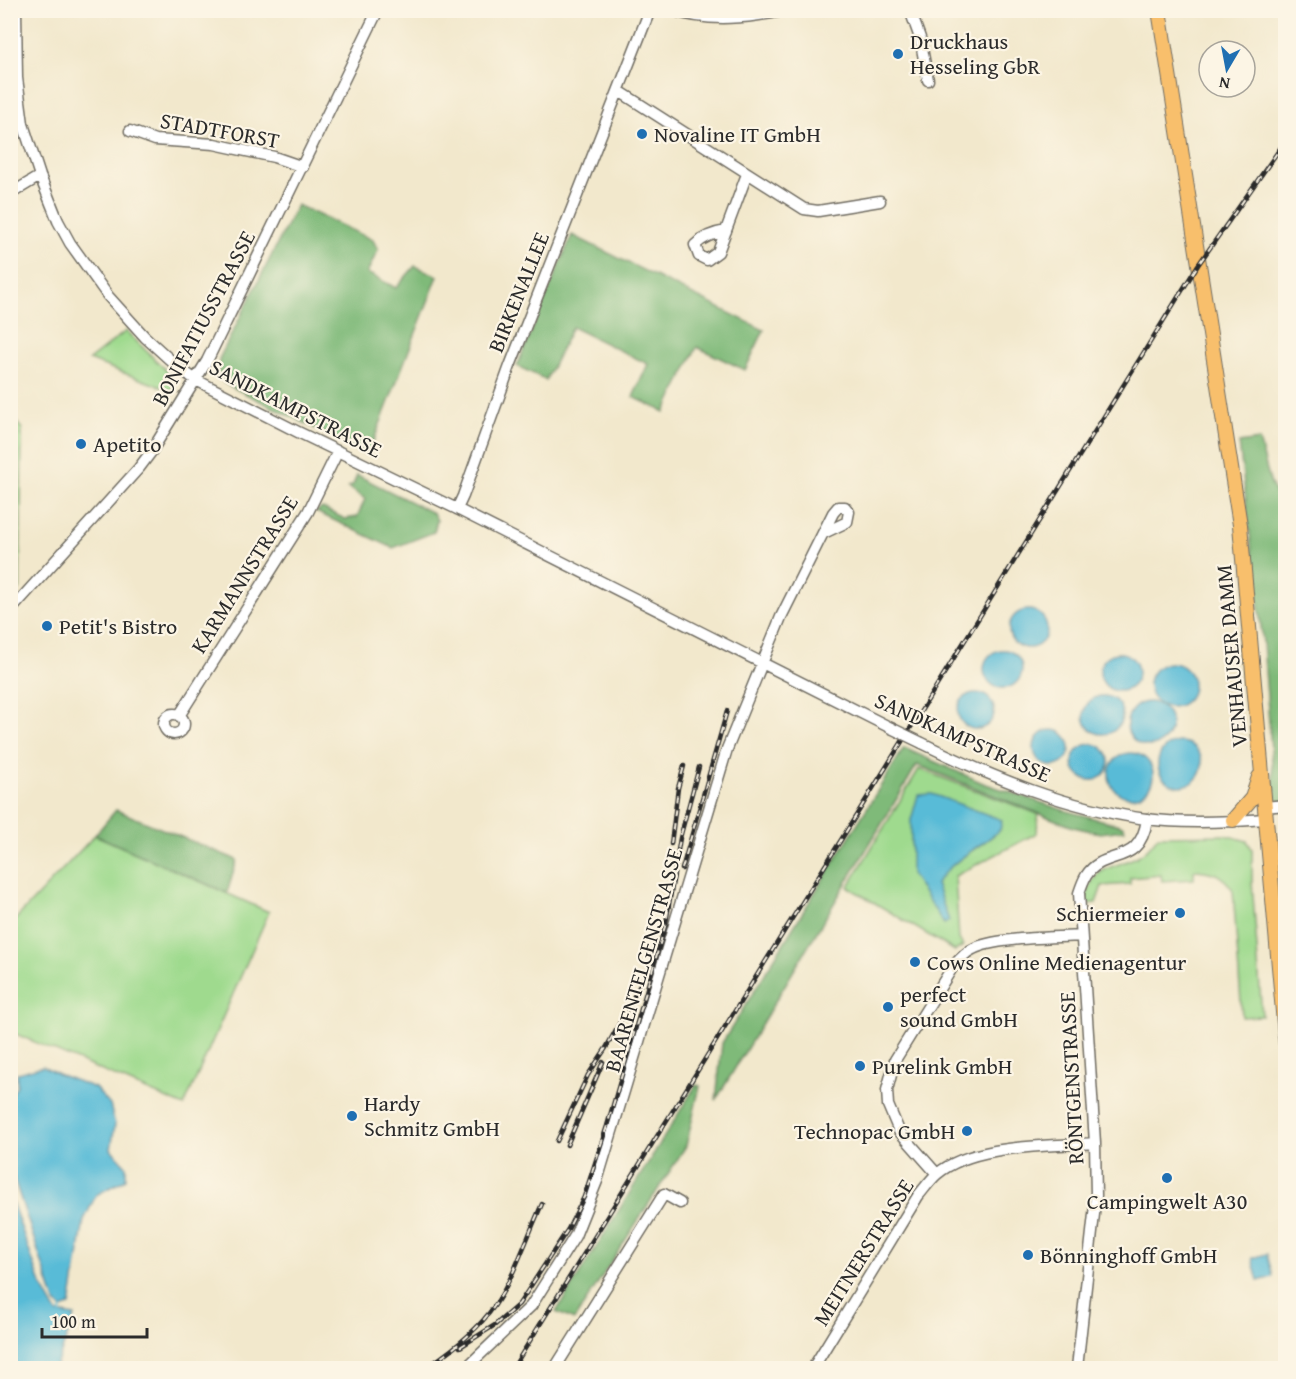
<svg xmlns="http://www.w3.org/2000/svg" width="1296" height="1379" font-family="'Gentium Book Plus',serif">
<rect width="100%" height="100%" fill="#fcf5e5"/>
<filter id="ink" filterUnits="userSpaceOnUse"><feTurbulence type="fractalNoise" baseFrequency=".0167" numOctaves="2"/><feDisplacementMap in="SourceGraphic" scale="12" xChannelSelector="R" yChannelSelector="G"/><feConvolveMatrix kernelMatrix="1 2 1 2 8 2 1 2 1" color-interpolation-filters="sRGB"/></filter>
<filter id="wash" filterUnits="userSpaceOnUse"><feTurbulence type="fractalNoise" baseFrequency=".008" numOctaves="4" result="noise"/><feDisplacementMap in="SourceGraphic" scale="24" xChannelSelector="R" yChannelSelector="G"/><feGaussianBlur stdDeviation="1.35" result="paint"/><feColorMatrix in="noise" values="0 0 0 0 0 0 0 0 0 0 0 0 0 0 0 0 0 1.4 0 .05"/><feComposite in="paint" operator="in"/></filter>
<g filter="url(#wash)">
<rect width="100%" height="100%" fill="#f2e8cc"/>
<!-- green -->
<path fill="#9fda8e" stroke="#65825c" stroke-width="1.5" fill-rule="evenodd" d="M 126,331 L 174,378 L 175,382 L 172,391 L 89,360 Z
M 10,414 L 22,429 L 20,589 L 11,600 Z
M 919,769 L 1038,814 L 1037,833 L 955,876 L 959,939 L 963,946 L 955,951 L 848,887 ZM 911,820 L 1000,830 C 981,847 948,862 936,884 L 941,900 Z
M 95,835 L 269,912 L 184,1106 L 11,1032 L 11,924 Z
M 1225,835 L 1247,841 L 1252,849 L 1252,882 L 1262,1016 L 1242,1017 L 1233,890 C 1222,874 1213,871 1194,870 L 1194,879 L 1162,881 L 1161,875 L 1130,878 L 1130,884 L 1102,886 L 1096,903 L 1085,904 C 1092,863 1108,872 1138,856 C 1147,851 1152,844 1158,836 Z"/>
<!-- forest -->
<path fill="#7fba79" stroke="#557252" stroke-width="1.5" d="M 297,205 L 373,240 L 378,250 L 367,273 L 396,288 L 415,266 L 438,276 L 368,455 L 224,383 L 219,376 L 219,359 Z
M 572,235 L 764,330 L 745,370 L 697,347 L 665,412 L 633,397 L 648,364 L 572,327 L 546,380 L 517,366 Z
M 1259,440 L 1270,481 L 1285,516 L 1285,802 L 1275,803 L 1263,643 L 1239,443 Z
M 357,475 L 433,513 L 437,520 L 434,532 L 393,548 L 316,512 L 322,508 L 345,519 L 357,517 L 365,499 L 348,487 L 353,485 Z
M 904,748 L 983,783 L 1063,810 L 1123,826 L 1125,830 L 1100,833 L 1073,827 L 917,765 L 716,1100 L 722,1043 Z
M 116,810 L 237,860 L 227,893 L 95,835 Z
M 696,1085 L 700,1086 L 686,1146 L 574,1320 L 556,1312 Z"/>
<!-- water -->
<path fill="#59bbd7" stroke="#427381" stroke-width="1.5" d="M1009 629a19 19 0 1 1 38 0a19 19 0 1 1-38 0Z
M984 669a19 19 0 1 1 38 0a19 19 0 1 1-38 0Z
M1100 672a19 19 0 1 1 38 0a19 19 0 1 1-38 0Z
M1149 685a22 22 0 1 1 44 0a22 22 0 1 1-44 0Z
M958 711a18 18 0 1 1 36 0a18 18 0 1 1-36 0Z
M1084 715a19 19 0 1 1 38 0a19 19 0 1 1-38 0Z
M1127 724a22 22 0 1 1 44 0a22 22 0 1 1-44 0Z
M1034 748a18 18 0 1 1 36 0a18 18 0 1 1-36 0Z
M1158 764a22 22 0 1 1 44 0a22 22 0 1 1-44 0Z
M1073 762a18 18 0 1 1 36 0a18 18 0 1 1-36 0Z
M1109 775a22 22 0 1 1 44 0a22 22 0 1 1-44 0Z
M 932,794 L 1002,820 L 1000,830 C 981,846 948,863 936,884 L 949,921 L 944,924 L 911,874 L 911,820 L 918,795 Z
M 43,1066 L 58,1074 L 95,1088 L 110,1105 L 115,1124 L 111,1149 L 126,1166 L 126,1179 L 96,1195 L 84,1220 L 70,1306 L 62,1309 L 55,1302 L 11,1170 L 11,1097 L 17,1085 L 17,1073 Z
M 11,1199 L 41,1284 L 57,1313 L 75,1316 L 55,1368 L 11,1368 Z
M 1267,1254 L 1273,1277 L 1258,1281 L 1252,1258 Z"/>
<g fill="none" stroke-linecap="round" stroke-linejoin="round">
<!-- stream -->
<path stroke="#59bbd7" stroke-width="2" d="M 1283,490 L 1286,502
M 59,1317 L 62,1309"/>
</g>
</g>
<g filter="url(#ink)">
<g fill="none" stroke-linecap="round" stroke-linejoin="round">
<!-- minor casing -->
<g stroke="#716d63" stroke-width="13">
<path id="minor" d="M 16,10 L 17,78 L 23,124 L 40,176 L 58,221 L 70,243 L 108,296 L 145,337 L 179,368 L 196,380 L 298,432 L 457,509 L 891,728
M 672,10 C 710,23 749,18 788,10
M 910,10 L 920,38 L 928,80
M 619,91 L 804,209 L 818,211 L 880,201
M 130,131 L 155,140 L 214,144 L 274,157 L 303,167
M 10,194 L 40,176
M 726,231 C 714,233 703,237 695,245 L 699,256 L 707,260 L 718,252 L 747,174
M 457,509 L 463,496 L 510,366 L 650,10
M 10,611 L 139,468 L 151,452 L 207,361 L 378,10
M164 724a10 10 0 1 1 20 0a10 10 0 1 1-20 0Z
M 179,716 L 308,512 L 338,451
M 922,743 C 993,778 1067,808 1146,819 C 1185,824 1227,822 1265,819
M 1264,807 L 1286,805
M 937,1174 L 899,1131 L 888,1105 L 887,1090 L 895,1060 L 952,968 C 958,961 964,953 973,949 C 996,937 1054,938 1081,936
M 466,1368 L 531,1306 L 575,1236 L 597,1181 L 727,749 L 781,617 L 833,513 L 838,507 L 845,507 L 849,512 L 847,522 L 824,533
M 555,1368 L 664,1194 L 680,1203
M 813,1368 L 918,1196 C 924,1189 930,1180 937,1174 C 974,1143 1048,1147 1095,1143
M 1077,1368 L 1096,1196 L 1095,1143 L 1079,893 C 1081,887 1083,881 1086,876 C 1104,847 1140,869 1147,819"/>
</g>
<!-- major casing -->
<g stroke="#716d63" stroke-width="16">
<path id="major" d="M 1159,10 L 1240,525 L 1286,1046
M 1233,820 L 1252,798 L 1259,777"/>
</g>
<!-- minor -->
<use href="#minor" stroke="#fff" stroke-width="10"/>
<!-- major -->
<use href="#major" stroke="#f8bf6c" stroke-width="14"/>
<!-- rail casing -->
<g stroke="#2b2b2b" stroke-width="4.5">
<path id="rail" d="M 671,844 L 678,788 L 684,766
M 682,869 L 727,711
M 557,1141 L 588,1075 L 606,1048 L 640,985
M 567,1145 L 603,1062
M 460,1347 L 495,1325 L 519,1304 L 568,1229 L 584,1197 L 607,1126 L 666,923 L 680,838 L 699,767
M 430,1365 C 454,1349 478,1330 495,1305 C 515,1275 527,1237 542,1204
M 513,1368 L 1198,265 L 1286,140"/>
</g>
<!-- rail -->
<use href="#rail" stroke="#fcf5e5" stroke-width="2" stroke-dasharray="7" stroke-linecap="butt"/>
<!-- minor-bridge casing -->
<g stroke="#716d63" stroke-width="13" stroke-linecap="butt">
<path id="minor-bridge" d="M 891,728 L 922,743"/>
</g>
<!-- minor-bridge -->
<use href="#minor-bridge" stroke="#fff" stroke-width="10"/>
</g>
</g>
<!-- markers -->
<g fill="#1f6fb2" stroke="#fcf5e5" stroke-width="2">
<circle cx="898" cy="54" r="6"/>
<circle cx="642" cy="134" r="6"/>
<circle cx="81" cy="444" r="6"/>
<circle cx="47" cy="626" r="6"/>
<circle cx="1180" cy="913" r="6"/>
<circle cx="915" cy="962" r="6"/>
<circle cx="888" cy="1007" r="6"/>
<circle cx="860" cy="1066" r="6"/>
<circle cx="352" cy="1116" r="6"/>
<circle cx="967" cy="1131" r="6"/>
<circle cx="1167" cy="1178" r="6"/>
<circle cx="1028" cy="1255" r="6"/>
</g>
<g text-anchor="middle" stroke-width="4.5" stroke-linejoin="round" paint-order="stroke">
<!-- poi labels -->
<g font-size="22" fill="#2b2b2b" stroke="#fcf5e5" text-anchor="start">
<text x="910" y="49">Druckhaus<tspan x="910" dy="25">Hesseling GbR</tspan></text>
<text x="654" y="142">Novaline IT GmbH</text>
<text x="93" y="452">Apetito</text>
<text x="59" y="634">Petit's Bistro</text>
<text x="1168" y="921" text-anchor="end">Schiermeier</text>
<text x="927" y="970">Cows Online Medienagentur</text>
<text x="900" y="1002">perfect<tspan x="900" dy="25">sound GmbH</tspan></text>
<text x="872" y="1074">Purelink GmbH</text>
<text x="364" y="1111">Hardy<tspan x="364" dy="25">Schmitz GmbH</tspan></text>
<text x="955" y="1139" text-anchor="end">Technopac GmbH</text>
<text x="1167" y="1209" text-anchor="middle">Campingwelt A30</text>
<text x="1040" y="1263">Bönninghoff GmbH</text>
</g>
<!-- street labels -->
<g font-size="22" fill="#2b2b2b" stroke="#fcf5e5">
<text transform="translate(220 130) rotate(10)" y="8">STADTFORST</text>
<text transform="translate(518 292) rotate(-68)" y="8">BIRKENALLEE</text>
<text transform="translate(203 318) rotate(-62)" y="8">BONIFATIUSSTRASSE</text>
<text transform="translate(296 408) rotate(27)" y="8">SANDKAMPSTRASSE</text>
<text transform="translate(244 574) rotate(-58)" y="8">KARMANNSTRASSE</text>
<text transform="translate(1231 656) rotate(-95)" y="8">VENHAUSER DAMM</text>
<text transform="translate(963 737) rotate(24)" y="8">SANDKAMPSTRASSE</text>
<text transform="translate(643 960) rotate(-74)" y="8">BAARENTELGENSTRASSE</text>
<text transform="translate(1071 1078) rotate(-93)" y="8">RÖNTGENSTRASSE</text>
<text transform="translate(863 1252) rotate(-58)" y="8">MEITNERSTRASSE</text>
</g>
</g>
<!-- margin -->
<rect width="1296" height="1379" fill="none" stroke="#fcf5e5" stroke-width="36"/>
<!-- north arrow -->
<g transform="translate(1227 69) rotate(190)"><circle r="28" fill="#fcf5e5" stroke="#a8a49b" stroke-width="1.5"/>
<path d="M0-4.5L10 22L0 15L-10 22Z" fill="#1f6fb2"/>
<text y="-9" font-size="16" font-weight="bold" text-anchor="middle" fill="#2b2b2b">N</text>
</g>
<!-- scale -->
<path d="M42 1328v9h105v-9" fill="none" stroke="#2b2b2b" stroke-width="3"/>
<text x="51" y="1328" font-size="18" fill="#2b2b2b" stroke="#fcf5e5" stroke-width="4.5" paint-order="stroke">100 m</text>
</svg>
